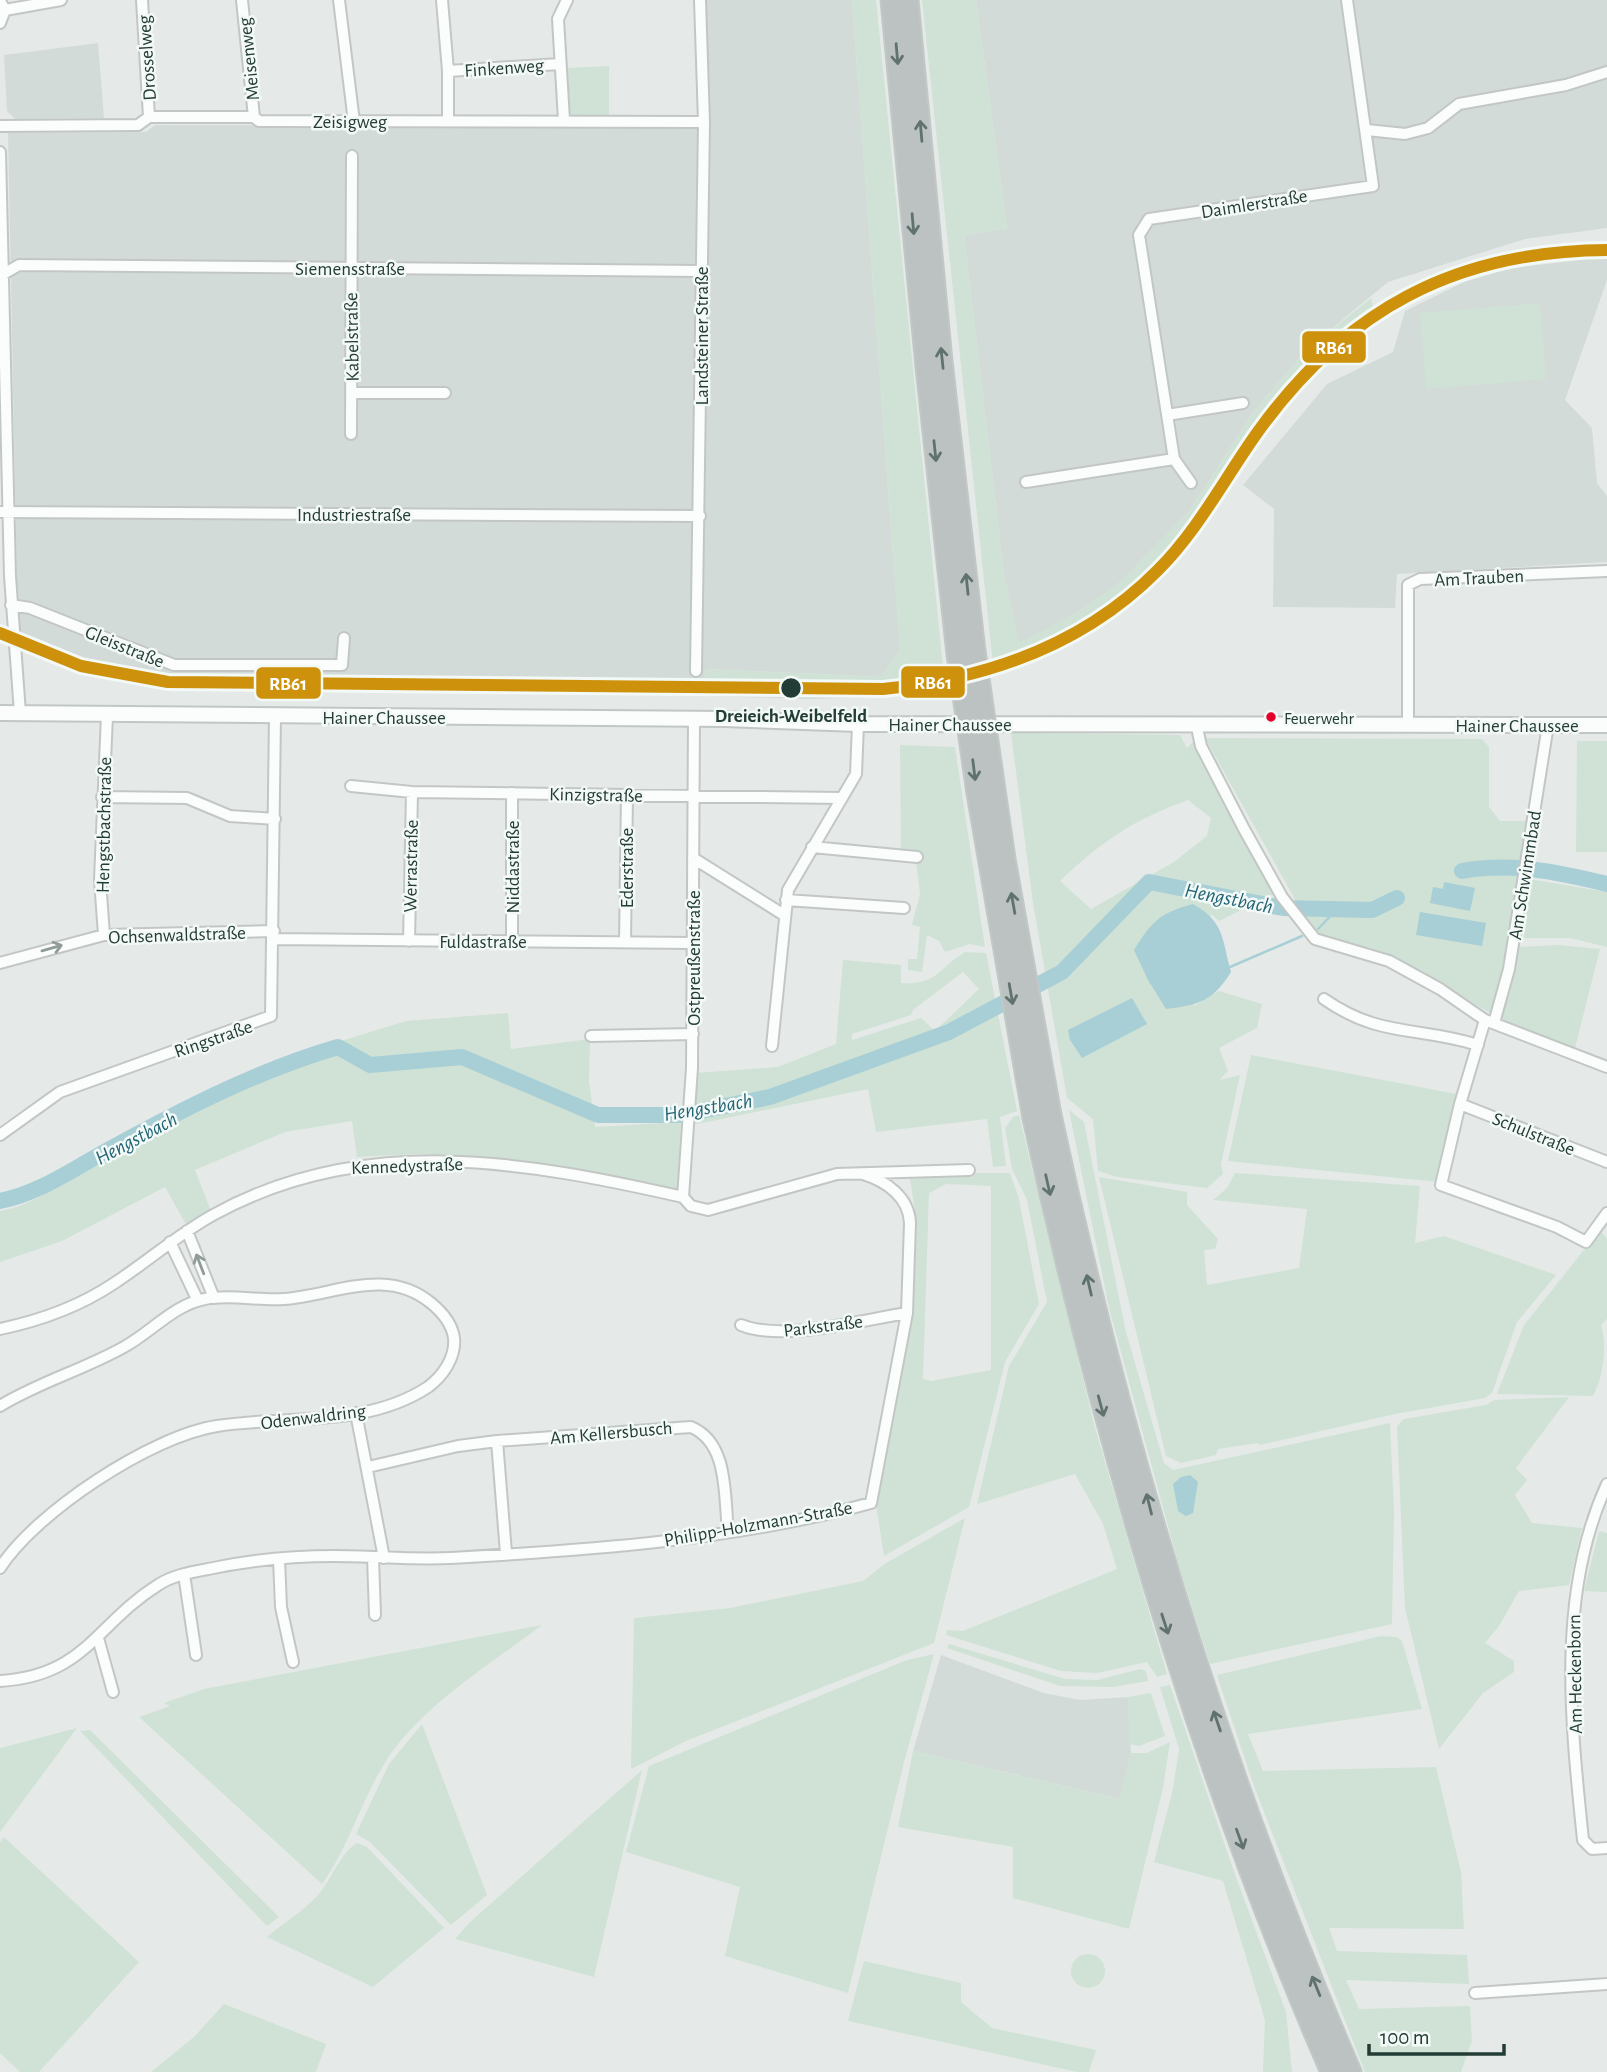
<svg xmlns="http://www.w3.org/2000/svg" width="1607" height="2072" font-family="'Alegreya Sans',sans-serif">
<rect width="100%" height="100%" fill="#e5eae8"/>
<!-- built -->
<path fill="#d3dbd8" d="M 706,0 L 852,0 L 900,650 L 881,677 L 706,669 L 705,681 L 890,684 L 944,677 L 945,686 L 881,693 L 880,697 L 808,699 L 514,690 L 188,689 L 100,677 L 24,652 L 24,638 L 18,636 L 8,133 L 146,132 L 155,125 L 710,127 Z
M 976,0 L 1607,0 L 1607,228 L 1525,239 L 1388,282 L 1305,351 L 1255,410 L 1188,513 L 1119,583 L 1080,611 L 1019,644 L 1004,575 L 964,235 L 1007,228 Z
M 98,43 L 104,118 L 15,119 L 7,111 L 4,55 Z
M 1563,248 L 1607,248 L 1607,256 L 1578,254 L 1498,268 L 1441,286 L 1385,313 L 1382,306 L 1426,283 L 1460,269 L 1508,256 Z
M 1607,257 L 1607,280 L 1565,400 L 1592,428 L 1597,483 L 1607,496 L 1607,562 L 1397,574 L 1395,608 L 1273,607 L 1274,509 L 1243,485 L 1327,384 L 1393,352 L 1405,311 L 1464,282 L 1511,268 Z
M 1373,307 L 1376,318 L 1331,354 L 1281,406 L 1184,547 L 1143,589 L 1107,618 L 1070,641 L 995,674 L 993,664 L 1045,643 L 1091,614 L 1148,569 L 1191,521 L 1267,409 L 1309,359 Z
M 941,1655 L 1044,1693 L 1080,1700 L 1128,1697 L 1131,1753 L 1120,1799 L 913,1751 Z"/>
<!-- green -->
<path fill="#cfe2d5" fill-rule="evenodd" d="M 852,0 L 876,0 L 944,677 L 890,684 L 705,681 L 706,669 L 881,677 L 900,650 Z
M 922,0 L 976,0 L 1007,228 L 964,235 L 1004,575 L 1019,643 L 1080,611 L 1119,583 L 1188,513 L 1255,410 L 1305,351 L 1371,298 L 1373,307 C 1351,325 1326,341 1307,361 C 1263,410 1231,467 1191,519 C 1142,585 1070,638 993,664 Z
M 609,66 L 609,116 L 572,116 L 570,112 L 568,68 Z
M 1540,303 L 1546,379 L 1426,389 L 1420,313 Z
M 1011,733 L 1180,735 L 1187,748 L 1194,741 L 1274,894 L 1219,921 L 1211,914 L 1194,1006 L 1219,991 L 1262,1004 L 1257,1028 L 1219,1048 L 1228,1071 L 1220,1080 L 1240,1075 L 1221,1164 L 1223,1174 L 1207,1188 L 1117,1177 L 1098,1171 L 1093,1119 L 1067,1098 L 1033,903 ZM 1188,800 L 1211,818 L 1207,836 L 1174,862 L 1091,909 L 1060,881 C 1102,841 1133,820 1188,800 Z
M 1205,738 L 1482,739 L 1489,747 L 1489,807 L 1500,821 L 1528,821 L 1507,957 L 1494,1015 L 1372,948 L 1316,937 Z
M 1577,741 L 1607,741 L 1607,852 L 1576,852 Z
M 900,745 L 955,747 L 985,947 L 970,944 L 945,952 L 939,941 L 927,935 L 922,972 L 908,970 L 908,959 L 917,959 L 920,927 L 912,925 L 920,894 L 915,852 L 901,851 Z
M 1529,879 L 1607,892 L 1607,947 L 1570,938 L 1524,938 Z
M 1558,945 L 1600,949 L 1575,1048 L 1501,1019 L 1519,947 Z
M 965,952 L 986,953 L 1017,1111 L 1000,1117 L 1006,1166 L 993,1167 L 987,1119 L 876,1132 L 868,1089 L 692,1125 L 695,1073 L 778,1067 L 836,1044 L 843,960 L 901,965 L 901,983 C 938,985 937,969 965,952 ZM 963,972 L 979,989 L 935,1031 L 921,1018 L 852,1040 L 852,1034 L 911,1015 L 913,1010 Z
M 508,1013 L 511,1049 L 590,1039 L 589,1080 L 595,1127 L 681,1122 L 677,1191 C 594,1174 511,1155 427,1154 C 403,1154 380,1156 357,1157 L 352,1121 L 285,1132 L 195,1170 L 211,1211 L 187,1226 L 165,1187 L 62,1241 L 0,1262 L 0,1211 C 34,1205 58,1185 87,1167 C 114,1151 143,1139 171,1126 L 163,1117 L 286,1058 L 406,1021 Z
M 1251,1055 L 1462,1095 L 1439,1182 L 1228,1161 Z
M 1069,1110 L 1084,1122 L 1126,1332 L 1164,1463 L 1173,1470 L 1390,1423 L 1394,1512 L 1392,1624 L 1210,1664 L 1178,1563 L 1109,1308 Z
M 1019,1115 L 1095,1428 L 1167,1674 L 1157,1677 L 1147,1662 L 1097,1673 L 1061,1671 L 946,1635 L 947,1630 L 963,1631 L 1117,1569 L 1103,1524 L 1075,1474 L 977,1504 L 1009,1366 L 1047,1302 L 1027,1200 L 1012,1169 L 1005,1128 L 1013,1117 Z
M 909,1173 L 1010,1173 L 1019,1199 L 1039,1304 L 1005,1362 L 969,1507 L 884,1556 L 876,1504 L 913,1308 L 915,1210 ZM 946,1184 L 991,1186 L 991,1370 L 931,1381 L 923,1379 L 929,1193 Z
M 1235,1173 L 1420,1186 L 1415,1243 L 1444,1236 L 1556,1275 L 1517,1322 L 1492,1393 L 1485,1398 L 1395,1414 L 1260,1445 L 1258,1443 L 1218,1449 L 1216,1455 L 1181,1463 L 1166,1456 L 1099,1177 L 1187,1192 L 1187,1205 L 1218,1239 L 1215,1249 L 1204,1250 L 1207,1285 L 1299,1268 L 1307,1209 L 1213,1200 L 1227,1188 Z
M 1600,1230 L 1607,1239 L 1607,1319 L 1601,1325 C 1607,1346 1604,1375 1593,1396 L 1497,1394 L 1524,1325 Z
M 1569,1397 L 1516,1468 L 1527,1480 L 1515,1495 L 1532,1523 L 1582,1528 L 1569,1585 L 1519,1591 L 1499,1626 L 1485,1643 L 1514,1661 L 1514,1672 L 1483,1693 L 1439,1749 L 1405,1608 L 1397,1426 L 1404,1419 L 1486,1405 L 1494,1400 Z
M 965,1518 L 934,1643 L 686,1741 L 631,1769 L 634,1618 L 730,1608 L 863,1581 L 886,1563 Z
M 1599,1531 L 1607,1533 L 1607,1592 L 1584,1591 Z
M 542,1625 C 491,1664 416,1709 383,1766 C 360,1804 348,1848 322,1884 L 139,1717 L 170,1706 L 164,1703 L 204,1689 Z
M 1381,1636 L 1397,1637 L 1402,1641 L 1422,1709 L 1248,1734 L 1263,1771 L 1436,1767 L 1461,1872 L 1464,1929 L 1329,1928 L 1337,1951 L 1467,1955 L 1469,1984 L 1346,1980 L 1359,2009 L 1470,2006 L 1472,2041 L 1461,2072 L 1365,2072 L 1254,1786 L 1217,1675 Z
M 949,1644 L 1065,1679 L 1097,1680 L 1140,1669 L 1146,1671 L 1148,1681 L 1113,1687 L 1060,1686 L 947,1648 Z
M 934,1654 L 904,1762 L 848,1993 L 725,1956 L 740,1887 L 626,1852 L 649,1766 L 907,1660 Z
M 1170,1685 L 1233,1869 L 1286,2012 L 1292,2072 L 1263,2072 L 1265,2020 L 1223,1881 L 1154,1862 L 1173,1789 L 1179,1749 L 1160,1687 Z
M 1151,1693 L 1165,1736 L 1139,1746 L 1129,1744 L 1128,1697 Z
M 422,1724 L 487,1895 L 451,1925 L 370,1842 L 356,1834 L 389,1764 Z
M 77,1728 L 0,1832 L 0,1748 Z
M 90,1730 L 279,1917 L 267,1926 L 80,1731 Z
M 1170,1742 L 1163,1788 L 1129,1929 L 1013,1898 L 1013,1847 L 898,1827 L 913,1751 L 1119,1799 L 1131,1753 L 1147,1753 Z
M 642,1770 L 594,1977 L 455,1939 L 470,1922 Z
M 4,1837 L 139,1962 L 39,2072 L 20,2072 L 0,2053 L 0,1842 Z
M 357,1843 L 367,1847 L 444,1928 L 373,1987 L 267,1937 C 283,1923 304,1911 318,1895 C 332,1879 340,1853 357,1843 Z
M1071 1971a17 17 0 1 1 34 0a17 17 0 1 1-34 0Z
M 864,1961 L 961,1983 L 961,2002 L 992,2028 L 1096,2050 L 1089,2072 L 1077,2072 L 848,2021 Z
M 224,2004 L 326,2044 L 316,2072 L 151,2072 L 194,2037 Z"/>
<!-- water -->
<path fill="#a8ced6" d="M 1444,882 L 1475,888 L 1470,911 L 1430,903 L 1433,887 L 1443,889 Z
M 1193,904 C 1225,922 1222,940 1231,972 C 1213,1001 1199,1005 1166,1009 L 1148,980 L 1134,950 C 1152,921 1160,913 1193,904 Z
M 1420,912 L 1486,923 L 1482,946 L 1416,935 Z
M 1132,998 L 1147,1024 L 1082,1058 L 1070,1040 L 1068,1030 Z
M 1190,1475 L 1198,1482 L 1193,1513 L 1186,1516 L 1178,1511 L 1173,1484 L 1181,1477 Z"/>
<g fill="none" stroke-linecap="round" stroke-linejoin="round">
<!-- stream -->
<path stroke="#a8ced6" stroke-width="2.5" d="M 1318,929 L 1338,908
M 1230,967 L 1302,936"/>
<!-- river -->
<path stroke="#a8ced6" stroke-width="16" d="M 1462,871 C 1511,862 1558,872 1607,884
M 0,1201 C 44,1192 80,1164 119,1144 C 189,1106 262,1069 338,1047 L 370,1065 L 462,1057 L 598,1115 L 681,1115 L 770,1097 L 949,1032 L 1062,972 L 1149,882 L 1283,908 L 1372,910 L 1397,898"/>
<!-- street casing -->
<g stroke="#c2c7c5" stroke-width="14">
<path id="street" d="M 142,0 L 149,117
M 242,0 L 254,117
M 339,0 L 354,122
M 442,0 L 448,71 L 448,121
M 0,1 L 5,10 L 0,23
M 5,10 L 61,0
M 448,71 L 560,64
M 564,120 L 558,19 L 567,0
M 0,126 L 138,125 L 149,117 L 254,117 L 259,121 L 704,122
M 1367,130 L 1405,134 L 1428,128 L 1459,104 L 1566,85 L 1607,72
M 0,152 L 10,576 L 20,713
M 0,276 L 19,265 L 701,271
M 352,393 L 445,393
M 1167,415 L 1243,403
M 351,434 L 352,156
M 1026,482 L 1174,459
M 1191,483 L 1174,459 L 1139,235 L 1149,219 L 1373,186 L 1347,0
M 0,512 L 700,516
M 11,605 L 30,608 L 174,665 L 342,665 L 344,638
M 696,671 L 704,122 L 700,0
M 1196,723 L 1201,746 L 1244,829 L 1282,897 L 1315,939 L 1389,961 L 1440,989 L 1485,1020 L 1607,1067
M 1408,725 L 1408,585 L 1420,579 L 1607,571
M 351,786 L 412,792 L 842,798
M 102,797 L 187,798 L 230,816 L 275,819
M 812,847 L 917,857
M 693,858 L 784,915
M 786,900 L 904,908
M 104,935 L 100,880 L 107,715
M 274,939 L 692,943
M 409,941 L 412,792
M 512,942 L 512,793
M 625,942 L 627,794
M 0,963 L 104,935 L 274,931
M 1324,999 C 1380,1038 1417,1026 1478,1045
M 1485,1020 L 1460,1104 L 1441,1185 L 1557,1227 L 1586,1242 L 1607,1213
M 1494,1023 L 1509,969 L 1548,725
M 591,1036 L 693,1034
M 772,1046 L 788,890 L 856,774 L 858,724
M 1460,1104 L 1607,1162
M 0,1135 L 60,1092 L 271,1016 L 275,716
M 683,1197 L 692,1068 L 694,719
M 683,1197 L 691,1206 L 708,1210 L 837,1174 L 969,1170
M 187,1231 L 214,1298
M 170,1242 L 198,1301
M 741,1325 C 783,1342 861,1320 907,1313
M 0,1329 C 38,1321 80,1306 113,1284 C 147,1262 177,1235 213,1215 C 363,1132 524,1161 683,1197
M 0,1406 C 39,1382 83,1370 124,1347 C 150,1333 175,1304 205,1299 C 230,1294 258,1301 284,1299 C 335,1295 386,1266 431,1303 C 442,1312 452,1324 454,1338 C 456,1357 443,1376 428,1387 C 366,1428 286,1415 217,1426 C 151,1436 35,1513 0,1568
M 356,1413 L 384,1558
M 497,1441 L 506,1553
M 368,1467 L 458,1446 L 497,1441 L 691,1427 C 729,1443 724,1496 728,1531
M 1607,1484 C 1556,1595 1571,1723 1583,1840 L 1592,1849 L 1607,1848
M 373,1557 L 375,1615
M 279,1559 L 281,1607 L 293,1662
M 184,1574 L 196,1655
M 98,1638 L 113,1692
M 0,1681 C 85,1676 96,1624 158,1585 C 173,1575 192,1572 208,1569 C 250,1560 293,1556 335,1556 C 374,1556 412,1560 451,1558 C 591,1550 736,1540 871,1503 L 907,1313 L 910,1223 C 909,1197 886,1181 863,1174
M 1475,1993 L 1607,1984"/>
</g>
<!-- secondary casing -->
<g stroke="#c1c7c5" stroke-width="18">
<path id="secondary" d="M 0,713 L 725,719 L 858,724 L 1607,725"/>
</g>
<!-- highway casing -->
<g stroke="#c1c9c7" stroke-width="23">
<path id="highway" d="M 891,0 L 926,367 L 957,654
M 908,0 L 942,361 L 975,651
M 1051,1115 C 1121,1442 1218,1765 1351,2072
M 1033,1118 C 1104,1444 1198,1766 1331,2072"/>
</g>
<!-- street -->
<use href="#street" stroke="#fbfcfc" stroke-width="10"/>
<!-- secondary -->
<use href="#secondary" stroke="#fbfcfc" stroke-width="14"/>
<!-- highway -->
<use href="#highway" stroke="#bbc2c1" stroke-width="19"/>
<!-- highway-bridge casing -->
<g stroke="#c1c9c7" stroke-width="23" stroke-linecap="butt">
<path id="highway-bridge" d="M 975,651 L 1005,859 L 1051,1115
M 957,654 L 977,793 L 1033,1118"/>
</g>
<!-- highway-bridge -->
<use href="#highway-bridge" stroke="#bbc2c1" stroke-width="19"/>
<!-- rail-1 casing -->
<g stroke="#f3f9f6" stroke-width="18">
<path id="rail-1" d="M 0,633 L 81,666 L 168,682 L 883,689 C 986,679 1084,645 1158,570 C 1198,530 1225,478 1257,433 C 1345,310 1455,251 1607,250"/>
</g>
<!-- rail-1 -->
<use href="#rail-1" stroke="#cd910b" stroke-width="12"/>
</g>
<!-- one-way arrows -->
<defs><path id="oneway-shaft" d="M-6 0H5M1.5-3L5.5 0L1.5 3" fill="none" stroke-width="1.6" stroke-linecap="round" stroke-linejoin="round" transform="scale(1.75)"/></defs>
<g stroke="#60726e">
<use href="#oneway-shaft" transform="translate(897 54) rotate(85)"/>
<use href="#oneway-shaft" transform="translate(921 131) rotate(-95)"/>
<use href="#oneway-shaft" transform="translate(913 224) rotate(85)"/>
<use href="#oneway-shaft" transform="translate(942 358) rotate(-96)"/>
<use href="#oneway-shaft" transform="translate(935 451) rotate(84)"/>
<use href="#oneway-shaft" transform="translate(967 584) rotate(-96)"/>
<use href="#oneway-shaft" transform="translate(974 770) rotate(83)"/>
<use href="#oneway-shaft" transform="translate(1013 903) rotate(-100)"/>
<use href="#oneway-shaft" transform="translate(1011 994) rotate(80)"/>
<use href="#oneway-shaft" transform="translate(1048 1185) rotate(77)"/>
<use href="#oneway-shaft" transform="translate(1089 1285) rotate(-103)"/>
<use href="#oneway-shaft" transform="translate(1101 1406) rotate(75)"/>
<use href="#oneway-shaft" transform="translate(1149 1504) rotate(-104)"/>
<use href="#oneway-shaft" transform="translate(1165 1624) rotate(72)"/>
<use href="#oneway-shaft" transform="translate(1217 1721) rotate(-109)"/>
<use href="#oneway-shaft" transform="translate(1240 1839) rotate(70)"/>
<use href="#oneway-shaft" transform="translate(1316 1986) rotate(-112)"/>
</g>
<g stroke="#909c99">
<use href="#oneway-shaft" transform="translate(52 948) rotate(-16)"/>
<use href="#oneway-shaft" transform="translate(200 1264) rotate(-111)"/>
</g>
<!-- markers -->
<circle fill="#243c36" stroke="#f3f9f6" stroke-width="2.5" cx="791" cy="688" r="11"/>
<circle fill="#e4002b" stroke="#f3f9f6" stroke-width="2.5" cx="1271" cy="717" r="6"/>
<g text-anchor="middle" stroke-width="5" stroke-linejoin="round" paint-order="stroke">
<!-- bus labels -->
<g font-size="17" fill="#243c36" stroke="#f3f9f6" text-anchor="start">
<text x="1284" y="724">Feuerwehr</text>
</g>
<!-- street labels -->
<g font-size="19" fill="#243c36" stroke="#f3f9f6">
<text transform="translate(146 58) rotate(-94)" y="7">Drosselweg</text>
<text transform="translate(248 59) rotate(-96)" y="7">Meisenweg</text>
<text transform="translate(504 67) rotate(-4)" y="7">Finkenweg</text>
<text x="350" y="128">Zeisigweg</text>
<text transform="translate(1254 203) rotate(-9)" y="7">Daimlerstraße</text>
<text x="350" y="275">Siemensstraße</text>
<text transform="translate(701 336) rotate(-90)" y="7">Landsteiner Straße</text>
<text transform="translate(351 337) rotate(-91)" y="7">Kabelstraße</text>
<text x="354" y="521">Industriestraße</text>
<text transform="translate(1479 577) rotate(-3)" y="7">Am Trauben</text>
<text transform="translate(125 646) rotate(22)" y="7">Gleisstraße</text>
<text x="384" y="724">Hainer Chaussee</text>
<text x="950" y="731">Hainer Chaussee</text>
<text x="1517" y="732">Hainer Chaussee</text>
<text transform="translate(596 794) rotate(1)" y="7">Kinzigstraße</text>
<text transform="translate(103 825) rotate(-89)" y="7">Hengstbachstraße</text>
<text transform="translate(410 866) rotate(-89)" y="7">Werrastraße</text>
<text transform="translate(512 867) rotate(-90)" y="7">Niddastraße</text>
<text transform="translate(626 868) rotate(-90)" y="7">Ederstraße</text>
<text transform="translate(1524 875) rotate(-81)" y="7">Am Schwimmbad</text>
<text transform="translate(177 934) rotate(-2)" y="7">Ochsenwaldstraße</text>
<text x="483" y="948">Fuldastraße</text>
<text transform="translate(693 958) rotate(-90)" y="7">Ostpreußenstraße</text>
<text transform="translate(213 1038) rotate(-19)" y="7">Ringstraße</text>
<text transform="translate(1534 1133) rotate(22)" y="7">Schulstraße</text>
<text transform="translate(407 1165) rotate(-2)" y="7">Kennedystraße</text>
<text transform="translate(823 1325) rotate(-7)" y="7">Parkstraße</text>
<text transform="translate(313 1416) rotate(-7)" y="7">Odenwaldring</text>
<text transform="translate(611 1432) rotate(-5)" y="7">Am Kellersbusch</text>
<text transform="translate(758 1523) rotate(-10)" y="7">Philipp-Holzmann-Straße</text>
<text transform="translate(1574 1674) rotate(-91)" y="7">Am Heckenborn</text>
</g>
<!-- stop labels -->
<g font-size="19" font-weight="bold" fill="#243c36" stroke="#f3f9f6">
<text x="791" y="722">Dreieich-Weibelfeld</text>
</g>
<!-- water labels -->
<g font-size="21" font-style="italic" fill="#216475" stroke="#f3f9f6">
<text transform="translate(1229 898) rotate(11)" y="7">Hengstbach</text>
<text transform="translate(708 1107) rotate(-9)" y="7">Hengstbach</text>
<text transform="translate(136 1138) rotate(-28)" y="7">Hengstbach</text>
</g>
</g>
<g stroke="#f3f9f6" stroke-width="2.5">
<rect x="1301" y="330" width="66" height="34" rx="7" fill="#cd910b"/>
<rect x="900" y="665" width="66" height="34" rx="7" fill="#cd910b"/>
<rect x="255" y="666" width="67" height="34" rx="7" fill="#cd910b"/>
</g>
<g font-size="19" text-anchor="middle" font-weight="bold" fill="#fff">
<text x="1334" y="354">RB61</text>
<text x="933" y="689">RB61</text>
<text x="288" y="690">RB61</text>
</g>
<!-- scale -->
<path d="M1369 2044v10h135v-10" fill="none" stroke="#243c36" stroke-width="3.5"/>
<text x="1380" y="2044" font-size="21" fill="#243c36" stroke="#f3f9f6" stroke-width="5" paint-order="stroke">100 m</text>
</svg>
